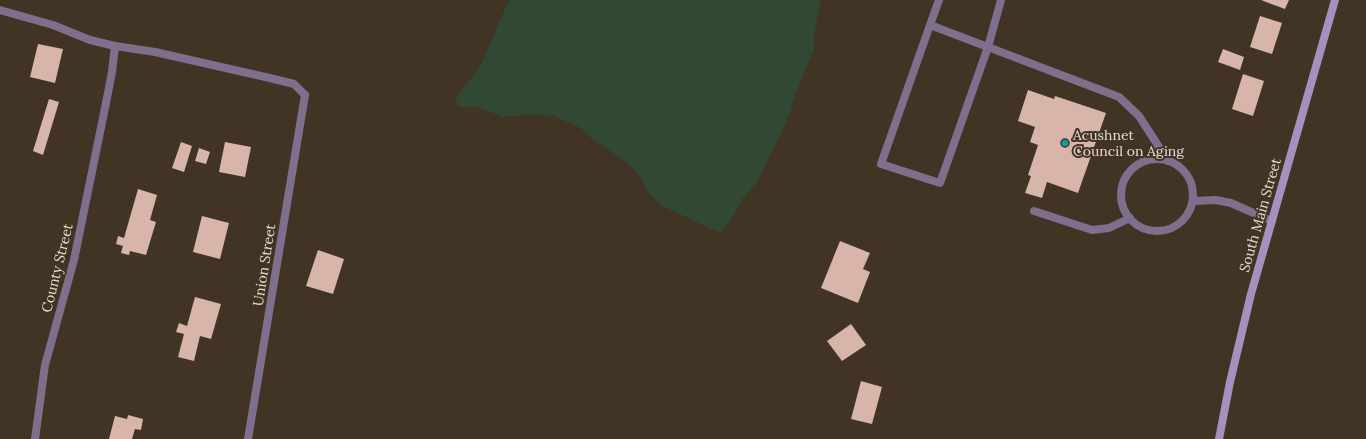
<svg xmlns="http://www.w3.org/2000/svg" width="1366" height="439" font-family="Lora,serif">
<rect width="100%" height="100%" fill="#413424"/>
<!-- green -->
<path fill="#314835" d="M 509,0 L 821,0 L 814,33 L 814,49 L 792,103 L 791,111 L 758,181 L 742,199 L 734,215 L 721,233 L 662,206 L 648,192 L 642,179 L 628,163 L 591,138 L 581,128 L 554,116 L 530,114 L 504,117 L 477,107 L 459,107 L 455,99 L 480,67 Z"/>
<!-- building -->
<path fill="#d8b5aa" d="M 1261,0 L 1289,0 L 1285,9 Z
M 1260,16 L 1282,23 L 1272,54 L 1250,47 Z
M 38,44 L 63,49 L 55,83 L 30,77 Z
M 1223,49 L 1244,57 L 1240,70 L 1218,62 Z
M 1243,74 L 1264,81 L 1253,116 L 1232,109 Z
M 1028,90 L 1054,99 L 1055,96 L 1106,113 L 1078,193 L 1047,182 L 1042,198 L 1025,193 L 1031,176 L 1028,175 L 1038,145 L 1030,142 L 1035,127 L 1018,121 Z
M 49,99 L 59,102 L 43,155 L 33,151 Z
M 181,142 L 192,146 L 184,172 L 172,168 Z
M 225,142 L 251,147 L 245,177 L 219,172 Z
M 199,148 L 210,152 L 206,164 L 195,161 Z
M 138,189 L 157,195 L 150,220 L 156,222 L 146,255 L 130,251 L 129,255 L 121,253 L 123,246 L 116,244 L 118,236 L 124,238 Z
M 202,216 L 229,223 L 220,259 L 193,252 Z
M 840,241 L 870,253 L 863,269 L 870,272 L 858,303 L 821,288 Z
M 318,250 L 344,259 L 333,294 L 306,286 Z
M 195,297 L 221,304 L 211,339 L 200,336 L 194,361 L 178,357 L 184,334 L 176,332 L 179,323 L 187,326 Z
M 851,324 L 866,345 L 842,361 L 827,341 Z
M 861,381 L 882,387 L 872,424 L 851,419 Z
M 128,415 L 143,419 L 141,430 L 135,429 L 132,439 L 109,439 L 115,416 L 127,419 Z"/>
<g fill="none" stroke-linecap="round" stroke-linejoin="round">
<!-- lane -->
<path stroke="#7e708d" stroke-width="8" d="M 939,0 L 930,25 L 1119,97 L 1139,116 L 1168,161
M 0,10 L 53,25 L 90,40 L 115,46 L 112,72 L 106,103
M 930,25 L 881,164 L 940,183 L 988,47 L 1001,0
M 115,46 L 155,52 L 274,79 L 294,84 L 305,95
M1121 195a36 36 0 1 1 72 0a36 36 0 1 1-72 0Z
M 1193,201 L 1216,200 L 1231,203 L 1272,221
M 1034,211 L 1092,230 L 1109,228 L 1130,218"/>
<!-- street -->
<path stroke="#7e708d" stroke-width="8" d="M 35,439 L 45,365 L 74,260 L 106,103
M 248,439 L 305,95"/>
<!-- secondary -->
<path stroke="#a690be" stroke-width="8" d="M 1219,439 L 1230,382 L 1251,294 L 1335,0"/>
</g>
<!-- markers -->
<circle fill="#0f9aa8" stroke="#413424" stroke-width="1.5" cx="1065" cy="143" r="4"/>
<g text-anchor="middle" stroke-width="4" stroke-linejoin="round" paint-order="stroke">
<!-- poi labels -->
<g font-size="14" fill="#e7ded4" stroke="#413424" text-anchor="start">
<text x="1073" y="140">Acushnet<tspan x="1073" dy="16">Council on Aging</tspan></text>
</g>
<!-- street labels -->
<g font-size="14" fill="#e7ded4" stroke="#413424">
<text transform="translate(1260 215) rotate(-74)" y="5">South Main Street</text>
<text transform="translate(264 265) rotate(-81)" y="5">Union Street</text>
<text transform="translate(57 268) rotate(-76)" y="5">County Street</text>
</g>
</g>
</svg>
